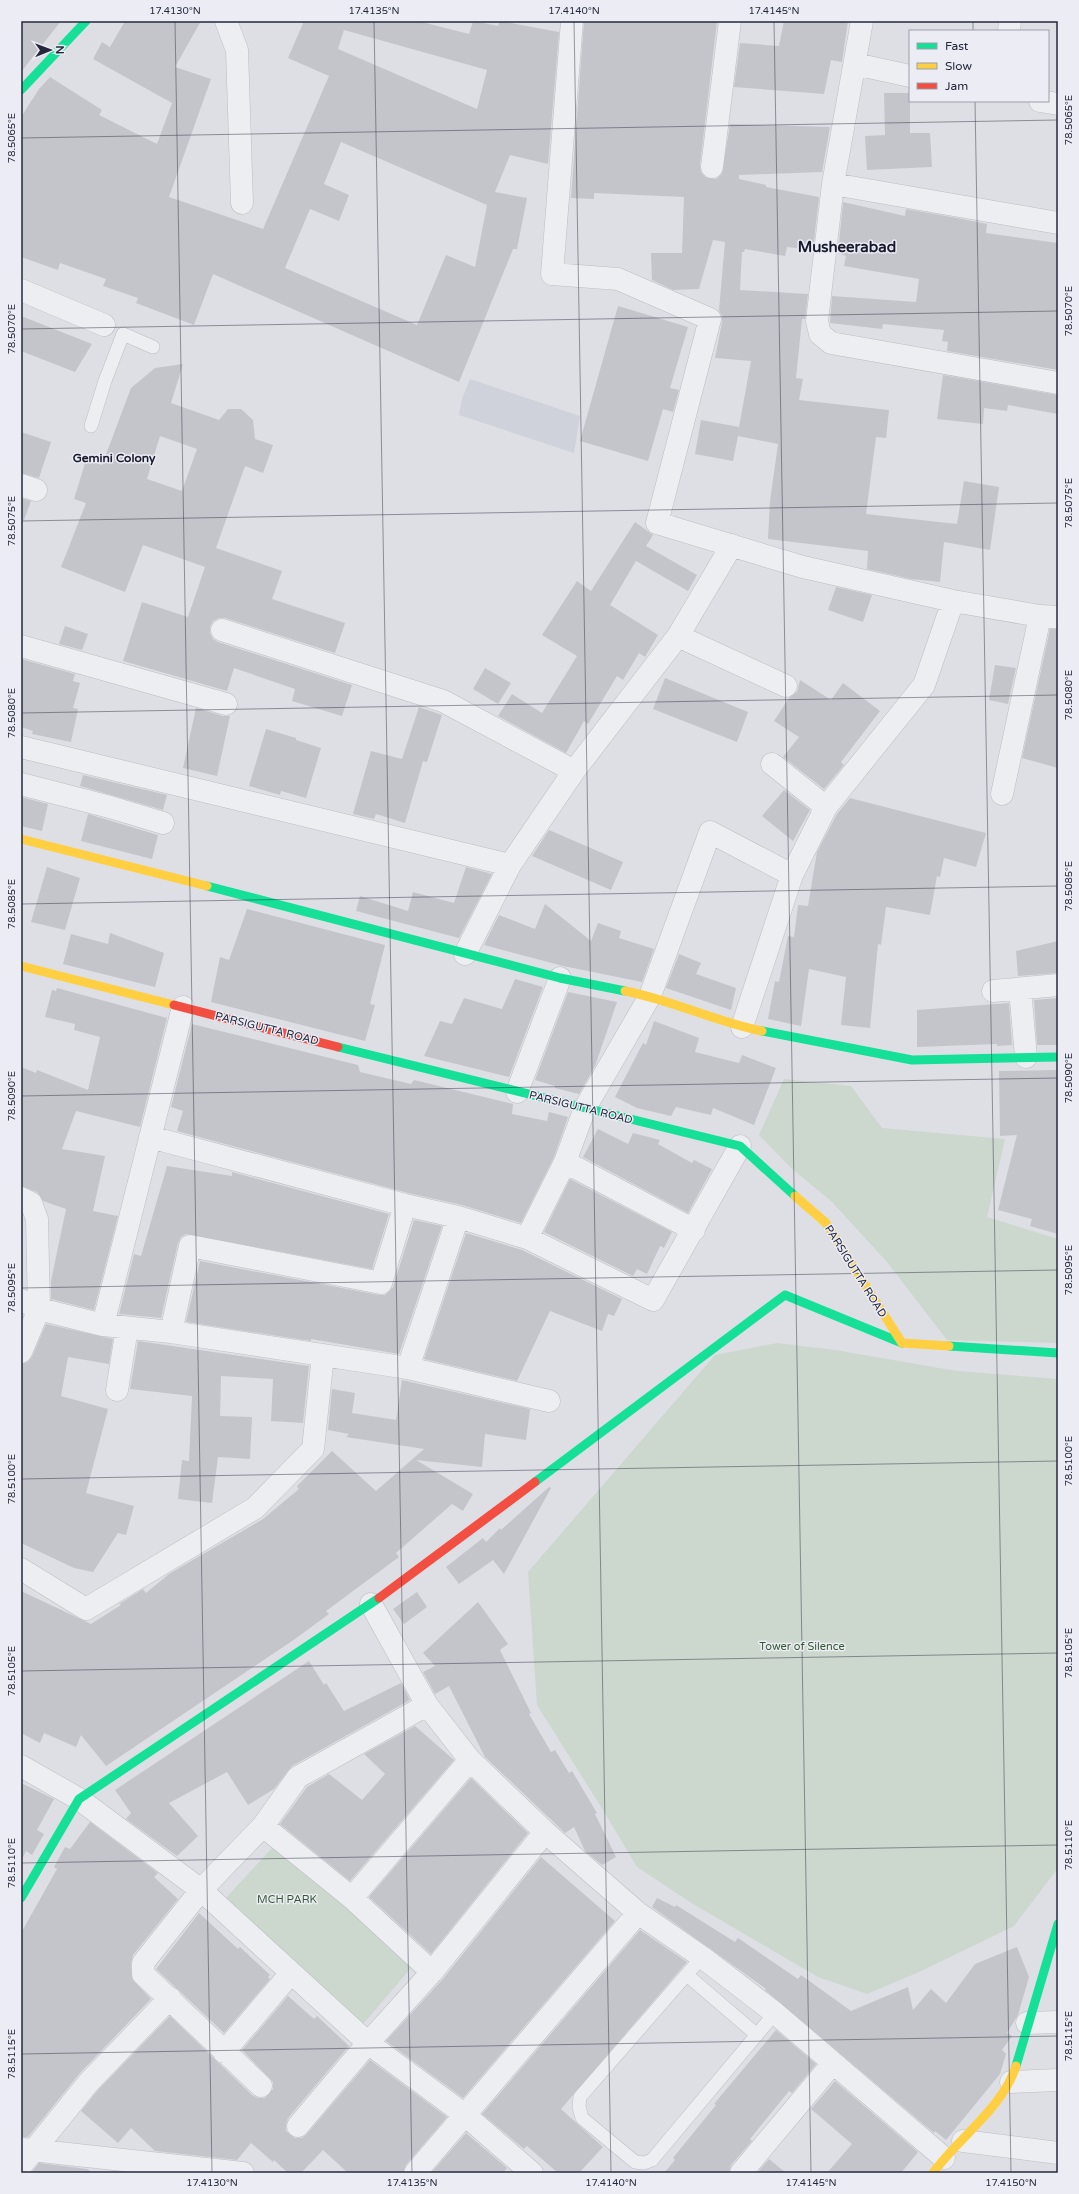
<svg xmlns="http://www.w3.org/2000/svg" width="1079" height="2194" font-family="'Varela Round',sans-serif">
<rect width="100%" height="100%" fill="#dedfe4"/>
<!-- built -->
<path fill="#cfd2db" d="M 470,379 L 580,416 L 574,453 L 459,415 L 462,399 Z"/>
<!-- green -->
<path fill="#ccd7ce" d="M 784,1079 L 851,1086 L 882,1128 L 1005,1139 L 987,1217 L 1058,1239 L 1058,1343 L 947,1340 L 887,1262 L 832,1202 L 790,1167 L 759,1135 Z
M 777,1343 L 835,1350 L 957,1371 L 1058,1379 L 1058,1868 L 1014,1926 L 919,1972 L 867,1994 L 818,1977 L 693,1904 L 637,1867 L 603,1810 L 537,1705 L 528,1572 L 715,1355 Z
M 284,1835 L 416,1962 L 359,2029 L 224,1900 Z"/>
<!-- building -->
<path fill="#c4c5cb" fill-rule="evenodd" d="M 21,21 L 61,21 L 21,72 Z
M 125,21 L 201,21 L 175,67 L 211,79 L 169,197 L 263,229 L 329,76 L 288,58 L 304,21 L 418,21 L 469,34 L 473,21 L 498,26 L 500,21 L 559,32 L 548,164 L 510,155 L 495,192 L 527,198 L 517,249 L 513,249 L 459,382 L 213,274 L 194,325 L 136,303 L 138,298 L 103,286 L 106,279 L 60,263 L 58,270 L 21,257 L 21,117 L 39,89 L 50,77 L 102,110 L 99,115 L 157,144 L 172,103 L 93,59 L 102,42 L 110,47 ZM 344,30 L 487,70 L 477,109 L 338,49 ZM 341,142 L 487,205 L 475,267 L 446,255 L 417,325 L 285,268 L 310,209 L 339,221 L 349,195 L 324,184 Z
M 584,21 L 717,21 L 700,165 L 701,172 L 705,177 L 716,179 L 722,174 L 730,124 L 830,127 L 822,172 L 739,175 L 739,179 L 766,185 L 766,187 L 819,197 L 813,250 L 787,247 L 785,256 L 745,249 L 744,252 L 742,252 L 740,290 L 808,294 L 805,319 L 802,319 L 796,378 L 803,379 L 799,400 L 889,410 L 886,438 L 876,437 L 866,514 L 957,524 L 964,481 L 999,487 L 990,550 L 944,542 L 940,582 L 911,579 L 867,569 L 868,551 L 768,539 L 770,501 L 778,444 L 738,436 L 733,461 L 695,454 L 701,420 L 739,427 L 751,361 L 715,358 L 722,322 L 722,316 L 719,310 L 725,242 L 713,240 L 699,289 L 673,290 L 652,280 L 651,253 L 682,253 L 684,197 L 594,193 L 594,199 L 571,198 Z
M 784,21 L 848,21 L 842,62 L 831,60 L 824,94 L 734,87 L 740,43 L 779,46 Z
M 884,93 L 910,93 L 910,133 L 930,133 L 932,167 L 867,170 L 865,136 L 885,135 Z
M 843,202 L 905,216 L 906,209 L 957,218 L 987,224 L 986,233 L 1058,243 L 1058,370 L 947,351 L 948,342 L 942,341 L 944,330 L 883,324 L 882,329 L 830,323 L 832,296 L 916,302 L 919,279 L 844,266 L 846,256 L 838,253 Z
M 618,306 L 688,327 L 670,388 L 679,390 L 673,412 L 663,409 L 648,461 L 580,441 Z
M 21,316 L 92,344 L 75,372 L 21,351 Z
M 183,364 L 171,403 L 219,420 L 228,409 L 241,409 L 253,420 L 255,439 L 273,445 L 263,473 L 245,466 L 216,548 L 282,571 L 272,599 L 345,623 L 335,653 L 225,618 L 219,618 L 213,621 L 210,627 L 210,633 L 213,639 L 218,642 L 352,685 L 342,716 L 292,701 L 295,689 L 234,668 L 227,691 L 123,661 L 142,602 L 188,617 L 205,567 L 143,545 L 125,592 L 61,567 L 86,503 L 74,499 L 86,460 L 102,465 L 131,388 L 155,368 ZM 160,436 L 197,449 L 182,491 L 147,479 Z
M 943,375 L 1058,395 L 1058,414 L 1008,405 L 1007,411 L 984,408 L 983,424 L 937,419 Z
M 21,432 L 51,442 L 39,478 L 21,473 Z
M 21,498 L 31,501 L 24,520 L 21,519 Z
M 635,522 L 653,535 L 646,546 L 697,575 L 688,591 L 636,561 L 610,605 L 658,635 L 645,657 L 639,653 L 623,680 L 617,676 L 588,724 L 584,721 L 566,753 L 498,716 L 512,694 L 542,713 L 577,656 L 542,635 L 577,581 L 591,591 Z
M 836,587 L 872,595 L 863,622 L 828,610 Z
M 65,626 L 88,634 L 82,650 L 59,644 Z
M 1050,629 L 1058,629 L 1058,768 L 1022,758 Z
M 21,659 L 75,674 L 73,681 L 80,683 L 73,708 L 78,709 L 71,742 L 32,734 L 33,731 L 21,727 Z
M 995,665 L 1016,668 L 1008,704 L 989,700 Z
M 485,668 L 511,683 L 498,704 L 473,689 Z
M 665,678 L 748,712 L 737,742 L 653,709 Z
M 800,680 L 831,700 L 843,683 L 880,711 L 841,762 L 844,765 L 824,789 L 783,757 L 799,737 L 774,721 L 789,698 L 797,692 Z
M 419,707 L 442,715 L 427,762 L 423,761 L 405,823 L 376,814 L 374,819 L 353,814 L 371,751 L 402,759 Z
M 196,708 L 223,716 L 230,716 L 217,776 L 183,768 Z
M 266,729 L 296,738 L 296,740 L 321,748 L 306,798 L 281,791 L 280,795 L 249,786 Z
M 83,775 L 167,795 L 163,810 L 80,786 Z
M 784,790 L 810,810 L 793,841 L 762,816 Z
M 21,797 L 48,804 L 42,831 L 21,826 Z
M 850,798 L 986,833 L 976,867 L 944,858 L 940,877 L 937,876 L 930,915 L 886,907 L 881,945 L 878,944 L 870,1028 L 841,1025 L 846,977 L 809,969 L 801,1026 L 768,1019 L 775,981 L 779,982 L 788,936 L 794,937 L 798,905 L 808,906 L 817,852 L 837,814 Z
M 88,814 L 158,835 L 152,859 L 81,841 Z
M 549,830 L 623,862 L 611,890 L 532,856 Z
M 47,867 L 80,878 L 65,930 L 31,922 Z
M 466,867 L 492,874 L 459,938 L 356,911 L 360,896 L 408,911 L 413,892 L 454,903 Z
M 545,904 L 591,941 L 598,923 L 621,931 L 619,938 L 654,949 L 642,982 L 563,966 L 484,945 L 499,915 L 535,929 Z
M 247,909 L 385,945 L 370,1004 L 375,1005 L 365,1041 L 211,1002 L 220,957 L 229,960 Z
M 110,933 L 164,953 L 155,987 L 63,964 L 71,934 L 108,944 Z
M 1058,941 L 1058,973 L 1018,976 L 1016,951 Z
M 679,954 L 701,963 L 696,974 L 736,988 L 731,1010 L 666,988 Z
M 515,979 L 543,987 L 509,1077 L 424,1056 L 440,1021 L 452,1024 L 464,998 L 502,1009 Z
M 57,988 L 167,1018 L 140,1127 L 76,1111 L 62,1149 L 105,1156 L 93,1211 L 118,1216 L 94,1310 L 51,1299 L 51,1281 L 66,1209 L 43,1201 L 37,1192 L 21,1186 L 21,1067 L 36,1073 L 37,1070 L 88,1090 L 100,1037 L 74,1030 L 75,1024 L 45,1017 L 52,990 L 56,991 Z
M 568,992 L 617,1002 L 595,1066 L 579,1094 L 555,1088 L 555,1086 L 535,1080 Z
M 1058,998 L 1058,1045 L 1037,1045 L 1034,1000 Z
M 1009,1003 L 1012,1045 L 997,1046 L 997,1044 L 917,1047 L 917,1010 Z
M 654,1021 L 699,1038 L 695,1052 L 739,1063 L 742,1055 L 776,1068 L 754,1125 L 713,1108 L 711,1115 L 676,1107 L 671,1116 L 637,1108 L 615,1097 L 643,1043 L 646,1045 Z
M 192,1024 L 358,1065 L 360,1072 L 411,1084 L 414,1080 L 513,1104 L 512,1114 L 547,1121 L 549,1112 L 568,1117 L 554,1157 L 521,1223 L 462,1205 L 408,1193 L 177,1131 L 183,1111 L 171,1107 Z
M 1058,1070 L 1058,1234 L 1030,1226 L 1032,1219 L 998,1210 L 1017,1135 L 1000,1136 L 999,1071 Z
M 598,1129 L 628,1144 L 633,1133 L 660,1140 L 658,1144 L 692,1163 L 694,1160 L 712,1169 L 688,1213 L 583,1157 Z
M 167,1166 L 232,1176 L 232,1172 L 389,1214 L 372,1269 L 186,1234 L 181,1237 L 178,1243 L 161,1318 L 119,1314 L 134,1254 L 141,1256 Z
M 570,1179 L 672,1232 L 664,1248 L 660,1246 L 647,1274 L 637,1269 L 633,1276 L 544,1232 Z
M 414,1220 L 442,1226 L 399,1354 L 311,1339 L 311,1341 L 186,1322 L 200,1261 L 379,1295 L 385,1295 L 393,1287 Z
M 466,1233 L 522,1250 L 622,1299 L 614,1316 L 608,1314 L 602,1331 L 550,1311 L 517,1381 L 424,1359 Z
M 46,1324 L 113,1339 L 109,1364 L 68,1357 L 61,1396 L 108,1409 L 86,1493 L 134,1506 L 126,1535 L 118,1533 L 93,1572 L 74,1568 L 21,1543 L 21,1364 L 28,1362 L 32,1357 Z
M 138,1341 L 309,1366 L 303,1423 L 271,1421 L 273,1379 L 221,1376 L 220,1416 L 252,1417 L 250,1459 L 218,1457 L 212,1503 L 178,1499 L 182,1460 L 189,1461 L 192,1396 L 130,1389 Z
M 402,1380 L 530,1409 L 526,1440 L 485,1434 L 482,1467 L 416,1460 L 473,1494 L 463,1511 L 452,1504 L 396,1553 L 399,1557 L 326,1611 L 329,1614 L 295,1639 L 106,1766 L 81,1735 L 76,1747 L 44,1733 L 40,1743 L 21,1733 L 21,1591 L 91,1624 L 121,1605 L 119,1604 L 143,1589 L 146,1593 L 169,1574 L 263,1519 L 299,1489 L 297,1486 L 332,1451 L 376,1491 L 424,1449 L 346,1437 L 349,1434 L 328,1430 L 332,1389 L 355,1393 L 352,1413 L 396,1420 Z
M 549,1487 L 551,1488 L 504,1574 L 493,1560 L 459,1584 L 446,1567 L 483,1538 L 486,1542 L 500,1528 L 501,1530 Z
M 417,1592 L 427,1607 L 404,1624 L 393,1609 Z
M 478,1602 L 508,1644 L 500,1650 L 531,1713 L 529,1714 L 551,1752 L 555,1750 L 569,1773 L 572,1771 L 597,1813 L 595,1814 L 616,1857 L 602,1865 L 585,1851 L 574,1827 L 565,1833 L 485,1757 L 449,1686 L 435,1694 L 423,1672 L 435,1666 L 423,1653 Z
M 309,1661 L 324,1685 L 326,1683 L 344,1711 L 401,1683 L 410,1700 L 292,1766 L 274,1789 L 248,1805 L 227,1772 L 169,1803 L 198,1836 L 177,1856 L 126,1819 L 131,1813 L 115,1790 Z
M 415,1726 L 454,1760 L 350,1881 L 280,1824 L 307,1787 L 329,1774 L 362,1800 L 385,1774 L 364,1754 Z
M 471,1778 L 528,1833 L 431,1954 L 369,1897 Z
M 21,1783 L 54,1799 L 37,1830 L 44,1834 L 32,1855 L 26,1851 L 21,1861 Z
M 90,1822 L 158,1873 L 154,1877 L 178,1899 L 133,1955 L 131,1963 L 132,1979 L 151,1999 L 80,2073 L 28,2137 L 23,2137 L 21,2135 L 21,1933 L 57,1869 L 54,1867 L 65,1847 L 70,1849 Z
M 541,1857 L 615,1921 L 463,2098 L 386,2041 L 442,1980 Z
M 657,1898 L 675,1907 L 676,1905 L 735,1942 L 738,1938 L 798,1979 L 801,1975 L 851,2011 L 908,1987 L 913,2010 L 931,1989 L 946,2003 L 975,1964 L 1017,1947 L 1029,1977 L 1018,2015 L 1007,2033 L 1012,2036 L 1002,2050 L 1006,2054 L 1000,2074 L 946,2140 L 935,2131 L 934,2133 L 765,1990 L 766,1989 L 652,1907 Z
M 199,1913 L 238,1949 L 240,1947 L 270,1975 L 268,1977 L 270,1979 L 224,2033 L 156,1969 Z
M 640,1930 L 687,1962 L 561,2109 L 603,2147 L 579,2173 L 558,2173 L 527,2146 L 524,2149 L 482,2114 Z
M 288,1996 L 314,2019 L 317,2016 L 349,2046 L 288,2118 L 286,2124 L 286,2131 L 295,2138 L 302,2138 L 307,2134 L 370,2060 L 447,2117 L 406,2165 L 403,2173 L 348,2173 L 323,2150 L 301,2173 L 288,2173 L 274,2160 L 273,2162 L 251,2143 L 237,2160 L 155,2151 L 131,2128 L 118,2143 L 81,2111 L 98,2090 L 170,2016 L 252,2095 L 258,2098 L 265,2098 L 273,2089 L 273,2082 L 242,2050 Z
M 776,2030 L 816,2064 L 792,2093 L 789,2091 L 750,2139 L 752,2141 L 731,2165 L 729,2173 L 664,2173 L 675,2160 L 673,2158 L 716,2105 L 714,2104 Z
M 835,2081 L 918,2152 L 901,2173 L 827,2173 L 852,2144 L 811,2109 Z
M 466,2133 L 507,2168 L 503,2173 L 431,2173 Z
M 769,2159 L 786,2173 L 757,2173 Z
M 39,2163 L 87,2169 L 93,2173 L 31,2173 Z"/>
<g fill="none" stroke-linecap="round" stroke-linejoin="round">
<!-- lane casing -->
<g stroke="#bcbdc2" stroke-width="14">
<path id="lane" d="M 91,426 L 105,381 L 123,334 L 153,347
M 702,1957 L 580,2097 L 579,2107 L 582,2118 L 635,2162 L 644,2163 L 652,2160 L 775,2013
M 687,1975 L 757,2035"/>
</g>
<!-- street casing -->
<g stroke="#bcbdc2" stroke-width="23">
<path id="street" d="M 226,21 L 237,50 L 242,203
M 572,21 L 552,274 L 618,279 L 710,319 L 657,523 L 803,567 L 953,601 L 1040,616 L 1058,617
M 862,21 L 833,184 L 817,321 L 820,334 L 831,343 L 1058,383
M 1009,31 L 1010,21
M 855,64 L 910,76
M 1040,101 L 1058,104
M 712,167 L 730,21
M 833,184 L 1058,223
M 21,290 L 104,325
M 21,485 L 36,490
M 222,630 L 443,701 L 574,771
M 678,636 L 786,686
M 21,646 L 226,704
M 21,747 L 510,865
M 772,764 L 826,807
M 21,784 L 110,807 L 163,823
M 1002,794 L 1040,616
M 465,954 L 510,865 L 574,771 L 678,636 L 732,545
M 1020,989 L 1026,1057
M 993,991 L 1058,985
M 742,1027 L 792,875 L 826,807 L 924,685 L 953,601
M 517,1092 L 560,978
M 150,1137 L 405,1205 L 458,1217 L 527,1238 L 653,1300 L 740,1146
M 565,1162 L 694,1230
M 21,1198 L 31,1203 L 37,1219 L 39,1309 L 21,1352
M 527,1238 L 565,1162 L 585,1108 L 650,996 L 710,832 L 792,875
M 21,1300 L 39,1309 L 103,1325 L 171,1332 L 408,1368 L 549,1401
M 103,1325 L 183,1007
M 171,1332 L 190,1246 L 381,1283 L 405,1205
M 408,1368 L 458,1217
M 117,1390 L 127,1328
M 21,1569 L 86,1609 L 255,1508 L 313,1449 L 323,1355
M 371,1604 L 427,1705 L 470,1760 L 545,1832 L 638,1913 L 702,1957 L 775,2013 L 944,2158
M 21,1766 L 79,1799 L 201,1890 L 368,2043 L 465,2115 L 532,2173
M 263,1826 L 352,1898 L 432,1972
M 352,1898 L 470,1760
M 1027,2023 L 1058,2022
M 224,2052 L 291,1973
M 1011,2082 L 1058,2080
M 261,2086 L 143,1974 L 143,1963 L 201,1890 L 263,1826 L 298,1777 L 427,1705
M 298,2126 L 368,2043 L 432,1972 L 545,1832
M 963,2141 L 1058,2153
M 22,2149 L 243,2173
M 21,2166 L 89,2082 L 170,1998
M 415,2173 L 638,1913
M 741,2173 L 833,2063"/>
</g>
<!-- lane -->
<use href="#lane" stroke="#edeef1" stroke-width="13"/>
<!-- street -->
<use href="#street" stroke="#edeef1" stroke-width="22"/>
<!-- fast -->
<path stroke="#16e098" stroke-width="9" d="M 21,90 L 86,21
M 207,886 L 560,978 L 625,991
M 762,1031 L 912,1060 L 1058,1057
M 338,1047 L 740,1146 L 795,1196
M 949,1346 L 1058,1353
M 535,1482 L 785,1295 L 902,1343
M 21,1898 L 79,1799 L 379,1598
M 1016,2066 L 1058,1924"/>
<!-- slow -->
<path stroke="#ffcf43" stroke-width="9" d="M 21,839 L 207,886
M 21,966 L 174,1005
M 625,991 C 672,1000 716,1022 762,1031
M 795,1196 L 826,1223 L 902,1343 L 949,1346
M 933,2173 C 958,2138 1003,2108 1016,2066"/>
<!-- jam -->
<path stroke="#f24e42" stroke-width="9" d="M 174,1005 L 338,1047
M 379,1598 L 535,1482"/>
</g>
<!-- ticks -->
<path fill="none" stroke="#25283d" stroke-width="1" stroke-opacity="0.45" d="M 175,21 L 212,2173M 374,21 L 412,2173M 574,21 L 611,2173M 774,21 L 811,2173M 973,21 L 973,31M 975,101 L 1011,2173M 21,138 L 1058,120M 21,329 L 1058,311M 21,521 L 1058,503M 21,713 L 1058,695M 21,904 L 1058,886M 21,1096 L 1058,1078M 21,1288 L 1058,1270M 21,1479 L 1058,1461M 21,1671 L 1058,1653M 21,1863 L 1058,1845M 21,2054 L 1058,2036"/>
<g text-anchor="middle" stroke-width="3" stroke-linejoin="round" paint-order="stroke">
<!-- street labels -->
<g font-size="11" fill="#25283d" stroke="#ebecf4">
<text transform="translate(267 1028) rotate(14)" y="4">PARSIGUTTA ROAD</text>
<text transform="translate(581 1107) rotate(14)" y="4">PARSIGUTTA ROAD</text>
<text transform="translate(856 1271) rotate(58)" y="4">PARSIGUTTA ROAD</text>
</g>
<!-- park labels -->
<g font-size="11" fill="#325933" stroke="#ebecf4">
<text x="802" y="1650">Tower of Silence</text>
<text x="287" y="1903">MCH PARK</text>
</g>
<!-- neighbourhood labels -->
<g font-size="12" font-weight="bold" fill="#171a2d" stroke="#ebecf4">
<text x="114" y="462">Gemini Colony</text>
</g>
<!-- district labels -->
<g font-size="15" font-weight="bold" fill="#171a2d" stroke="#ebecf4">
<text x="847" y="252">Musheerabad</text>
</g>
</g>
<!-- border -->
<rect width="1079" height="2194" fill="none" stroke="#ebecf4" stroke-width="44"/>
<!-- legend -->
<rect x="909" y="30" width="140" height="72" fill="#ebecf4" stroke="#9c9eab"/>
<rect x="917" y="43" width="20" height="6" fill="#16e098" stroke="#9c9eab"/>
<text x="945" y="50" font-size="12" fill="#25283d">Fast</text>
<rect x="917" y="63" width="20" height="6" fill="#ffcf43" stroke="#9c9eab"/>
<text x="945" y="70" font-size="12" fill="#25283d">Slow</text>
<rect x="917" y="83" width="20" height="6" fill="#f24e42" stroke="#9c9eab"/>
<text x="945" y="90" font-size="12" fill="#25283d">Jam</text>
<!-- north arrow -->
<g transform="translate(50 50) rotate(89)" stroke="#ebecf4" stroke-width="3" paint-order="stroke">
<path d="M0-3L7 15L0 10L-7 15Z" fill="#25283d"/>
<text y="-6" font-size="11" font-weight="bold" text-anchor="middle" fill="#25283d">N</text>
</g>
<rect x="22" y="22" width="1035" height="2150" fill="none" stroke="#25283d" stroke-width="1.5"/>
<g font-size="10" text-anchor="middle" fill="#25283d">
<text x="175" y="14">17.4130°N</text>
<text x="374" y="14">17.4135°N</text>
<text x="574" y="14">17.4140°N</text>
<text x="774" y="14">17.4145°N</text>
<text transform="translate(1068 120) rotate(-90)" y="4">78.5065°E</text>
<text transform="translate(11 138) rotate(-90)" y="4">78.5065°E</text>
<text transform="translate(1068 311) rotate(-90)" y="4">78.5070°E</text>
<text transform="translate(11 329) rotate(-90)" y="4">78.5070°E</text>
<text transform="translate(1068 503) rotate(-90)" y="4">78.5075°E</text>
<text transform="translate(11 521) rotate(-90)" y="4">78.5075°E</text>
<text transform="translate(1068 695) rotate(-90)" y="4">78.5080°E</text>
<text transform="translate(11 713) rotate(-90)" y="4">78.5080°E</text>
<text transform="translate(1068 886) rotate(-90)" y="4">78.5085°E</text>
<text transform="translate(11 904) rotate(-90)" y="4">78.5085°E</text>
<text transform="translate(1068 1078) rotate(-90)" y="4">78.5090°E</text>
<text transform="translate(11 1096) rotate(-90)" y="4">78.5090°E</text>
<text transform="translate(1068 1270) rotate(-90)" y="4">78.5095°E</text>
<text transform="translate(11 1288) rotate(-90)" y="4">78.5095°E</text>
<text transform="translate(1068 1461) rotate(-90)" y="4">78.5100°E</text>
<text transform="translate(11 1479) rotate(-90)" y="4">78.5100°E</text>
<text transform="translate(1068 1653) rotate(-90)" y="4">78.5105°E</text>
<text transform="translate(11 1671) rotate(-90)" y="4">78.5105°E</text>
<text transform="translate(1068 1845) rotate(-90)" y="4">78.5110°E</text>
<text transform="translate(11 1863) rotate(-90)" y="4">78.5110°E</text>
<text transform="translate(1068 2036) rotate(-90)" y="4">78.5115°E</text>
<text transform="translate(11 2054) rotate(-90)" y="4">78.5115°E</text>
<text x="212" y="2186">17.4130°N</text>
<text x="412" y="2186">17.4135°N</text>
<text x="611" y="2186">17.4140°N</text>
<text x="811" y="2186">17.4145°N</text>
<text x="1011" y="2186">17.4150°N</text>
</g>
</svg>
